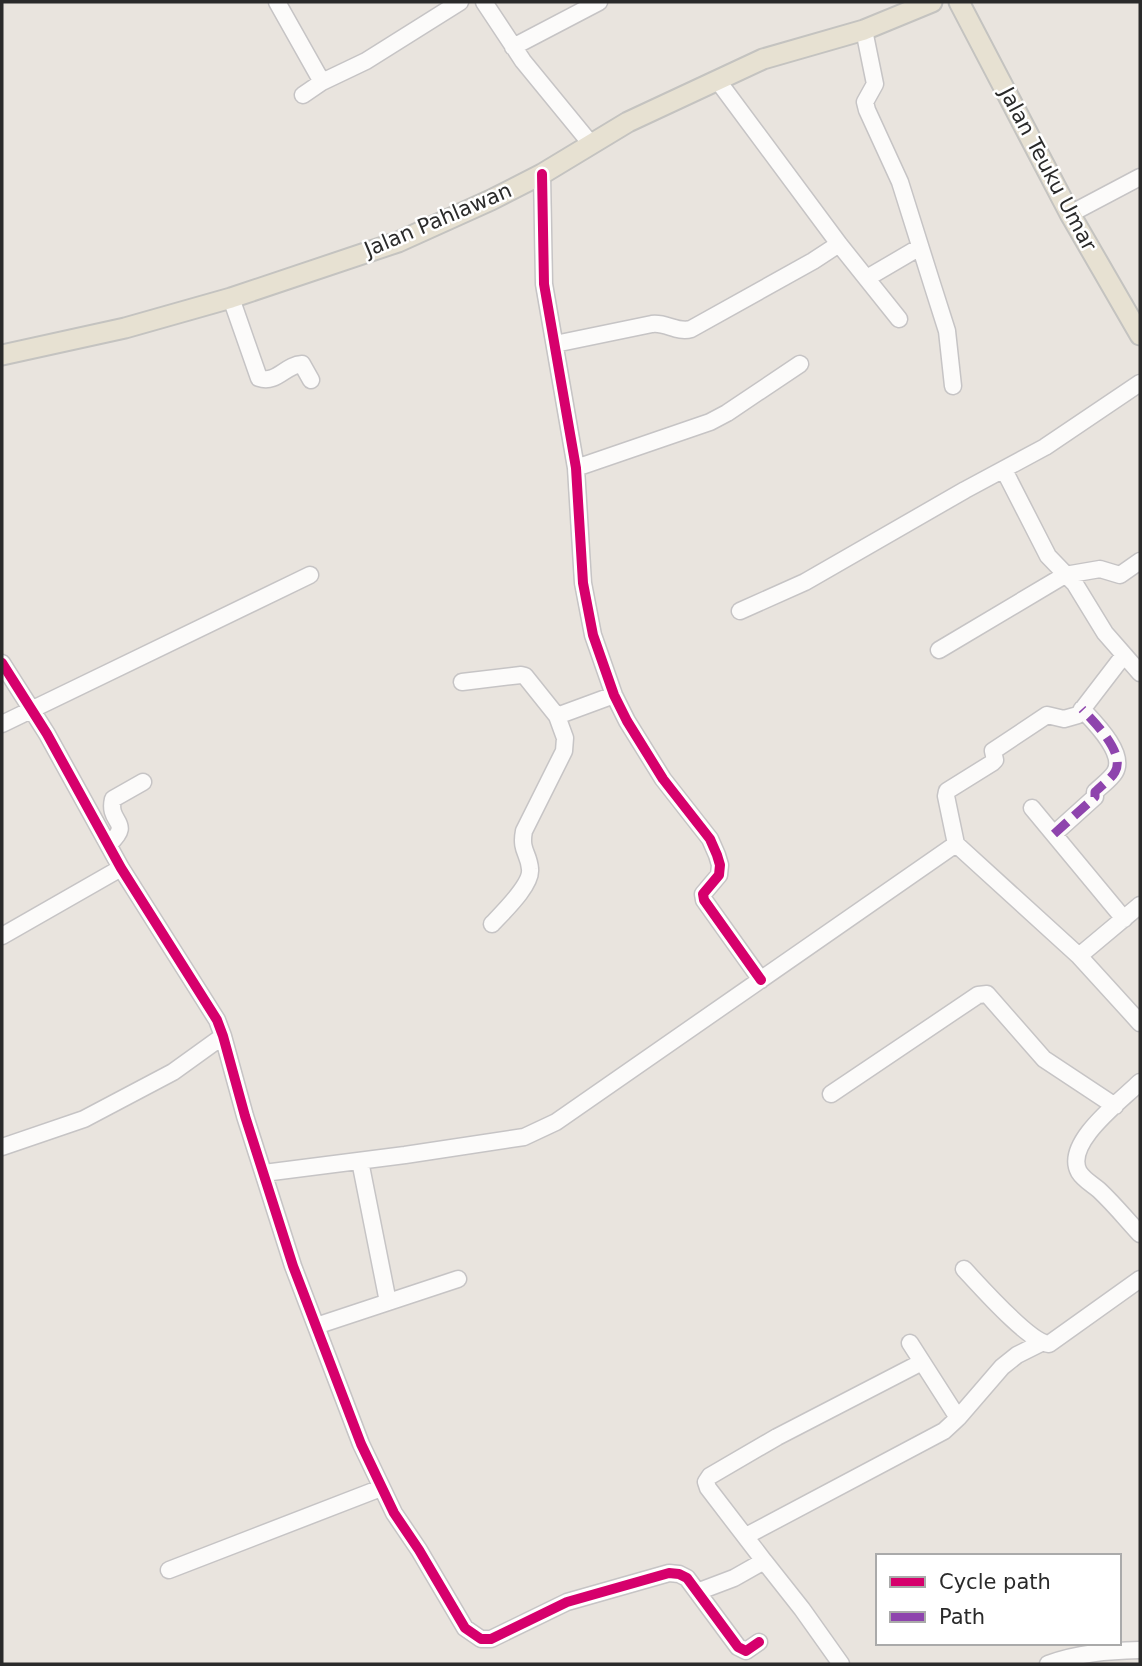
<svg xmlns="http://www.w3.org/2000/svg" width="1142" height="1666" font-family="'DejaVu Sans',sans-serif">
<rect width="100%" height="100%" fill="#e9e4de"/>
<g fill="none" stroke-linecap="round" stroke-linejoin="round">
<!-- minor casing -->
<g stroke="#c6c4c5" stroke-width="19">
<path id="minor" d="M 277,2 L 322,82
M 484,2 L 523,61 L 591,144
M 864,30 L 875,84 L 865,102 L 867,110 L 900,182 L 933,287 L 947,331 L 953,386
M 513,47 L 599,2
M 718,81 L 839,244 L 899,319
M 303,95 L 322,82 L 366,61 L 460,2
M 542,174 L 544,284 L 576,468 L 583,583 L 593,635 L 614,695 L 627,721 L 663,779 L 710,839 L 717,855 L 720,865 L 719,875 L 703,894 L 704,900 L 761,980
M 1070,214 L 1140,177
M 867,278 L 920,247
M 231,298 L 259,378 C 277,384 285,365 302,364 L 311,380
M 555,344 L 652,324 C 666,322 677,333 691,329 L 813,261 L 839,244
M 576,468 L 710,422 L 727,413 L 800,364
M 1004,470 L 1048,556 L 1075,584 L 1105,633 L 1140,673
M 740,611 L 805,582 L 965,490 L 1045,447 L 1140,383
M 939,650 L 1065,575 L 1100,569 L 1120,575 L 1140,561
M 1124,655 L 1078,715 L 1064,719 L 1047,715 L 993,751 L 995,760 L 992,763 L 947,791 L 946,796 L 956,844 L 1079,956 L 1140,1023
M 2,663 L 47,734 L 121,868 L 217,1020 L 223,1036 L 245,1116 L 293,1266 L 361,1444 L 394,1513 L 419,1550 L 465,1628 L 481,1639 L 491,1639 L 567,1602 L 669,1573 L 679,1574 L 687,1578 L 738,1647 L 746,1651 L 759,1642
M 462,682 L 521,675 L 525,676 L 557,716
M 2,724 L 310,575
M 1032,808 L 1124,919
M 1054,834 L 1095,797 L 1095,792 C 1101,786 1111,779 1115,772 C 1126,753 1094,722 1082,709
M 109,844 C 134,821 107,824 113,799 L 143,782
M 492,924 C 503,912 532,885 530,869 C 529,853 520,851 524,831 L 564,751 L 565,738 L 557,716 L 614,695
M 2,936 L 121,868
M 1079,956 L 1140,905
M 1140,1082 C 1122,1100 1063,1143 1079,1172 C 1084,1180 1092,1184 1099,1190 C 1114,1204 1127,1220 1140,1234
M 831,1094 L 978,995 L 987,994 L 1044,1059 L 1115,1106
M 2,1147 L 84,1119 L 173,1072 L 223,1036
M 360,1161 L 388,1302
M 264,1173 L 405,1155 L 524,1137 L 556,1122 L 956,844
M 964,1269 C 980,1286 1029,1342 1049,1344 L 1140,1279
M 316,1326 L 458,1279
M 958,1418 L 1002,1367 L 1017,1355 L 1041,1343
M 746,1536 L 944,1431 L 958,1418 L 910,1343
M 764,1561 L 708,1488 L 706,1482 L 710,1476 L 777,1437 L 922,1362
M 169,1570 L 381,1488
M 697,1592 L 734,1578 L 764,1561 L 802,1609 L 841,1664
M 1048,1664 C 1078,1653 1108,1651 1140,1650"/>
</g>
<!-- major casing -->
<g stroke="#c4c3c0" stroke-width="23">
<path id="major" d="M 959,2 L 1070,214 L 1140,335
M 2,355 L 125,328 L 231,298 L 398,242 L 491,200 L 542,174 L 628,122 L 763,59 L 864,30 L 932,2"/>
</g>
<!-- minor -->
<use href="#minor" stroke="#fcfbfa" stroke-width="16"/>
<!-- major -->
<use href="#major" stroke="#e7e1d2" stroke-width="19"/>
<!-- quiet -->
<path stroke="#8e44ad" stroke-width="9" stroke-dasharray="18 9" stroke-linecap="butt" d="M 1054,834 L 1095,797 L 1095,792 C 1101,786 1111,779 1115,772 C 1126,753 1094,722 1082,709"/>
<!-- cycleway casing -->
<g stroke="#fff" stroke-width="15">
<path id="cycleway" d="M 542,174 L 544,284 L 576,468 L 583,583 L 593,635 L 614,695 L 627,721 L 663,779 L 710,839 L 717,855 L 720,865 L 719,875 L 703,894 L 704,900 L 761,980
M 2,663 L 47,734 L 121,868 L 217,1020 L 223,1036 L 245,1116 L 293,1266 L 361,1444 L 394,1513 L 419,1550 L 465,1628 L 481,1639 L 491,1639 L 567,1602 L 669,1573 L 679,1574 L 687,1578 L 738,1647 L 746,1651 L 759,1642"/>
</g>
<!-- cycleway -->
<use href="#cycleway" stroke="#d6006c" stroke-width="10"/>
</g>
<g text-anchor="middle" stroke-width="5" stroke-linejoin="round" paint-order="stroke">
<!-- street labels -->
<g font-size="21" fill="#2a2a2a" stroke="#fff">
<text transform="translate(1048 169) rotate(62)" y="7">Jalan Teuku Umar</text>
<text transform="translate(438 220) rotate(-23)" y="7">Jalan Pahlawan</text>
</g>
</g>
<!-- border -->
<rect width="1142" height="1666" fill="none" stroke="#2a2a2a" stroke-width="7"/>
<!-- legend -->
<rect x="876" y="1554" width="245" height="91" fill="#ffffff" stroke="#aaaaaa" stroke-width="2"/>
<rect x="890" y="1577" width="35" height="10" fill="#d6006c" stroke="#aaaaaa" stroke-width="2"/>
<text x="939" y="1589" font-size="21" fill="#2a2a2a">Cycle path</text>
<rect x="890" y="1612" width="35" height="10" fill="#8e44ad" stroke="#aaaaaa" stroke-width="2"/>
<text x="939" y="1624" font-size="21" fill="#2a2a2a">Path</text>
</svg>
